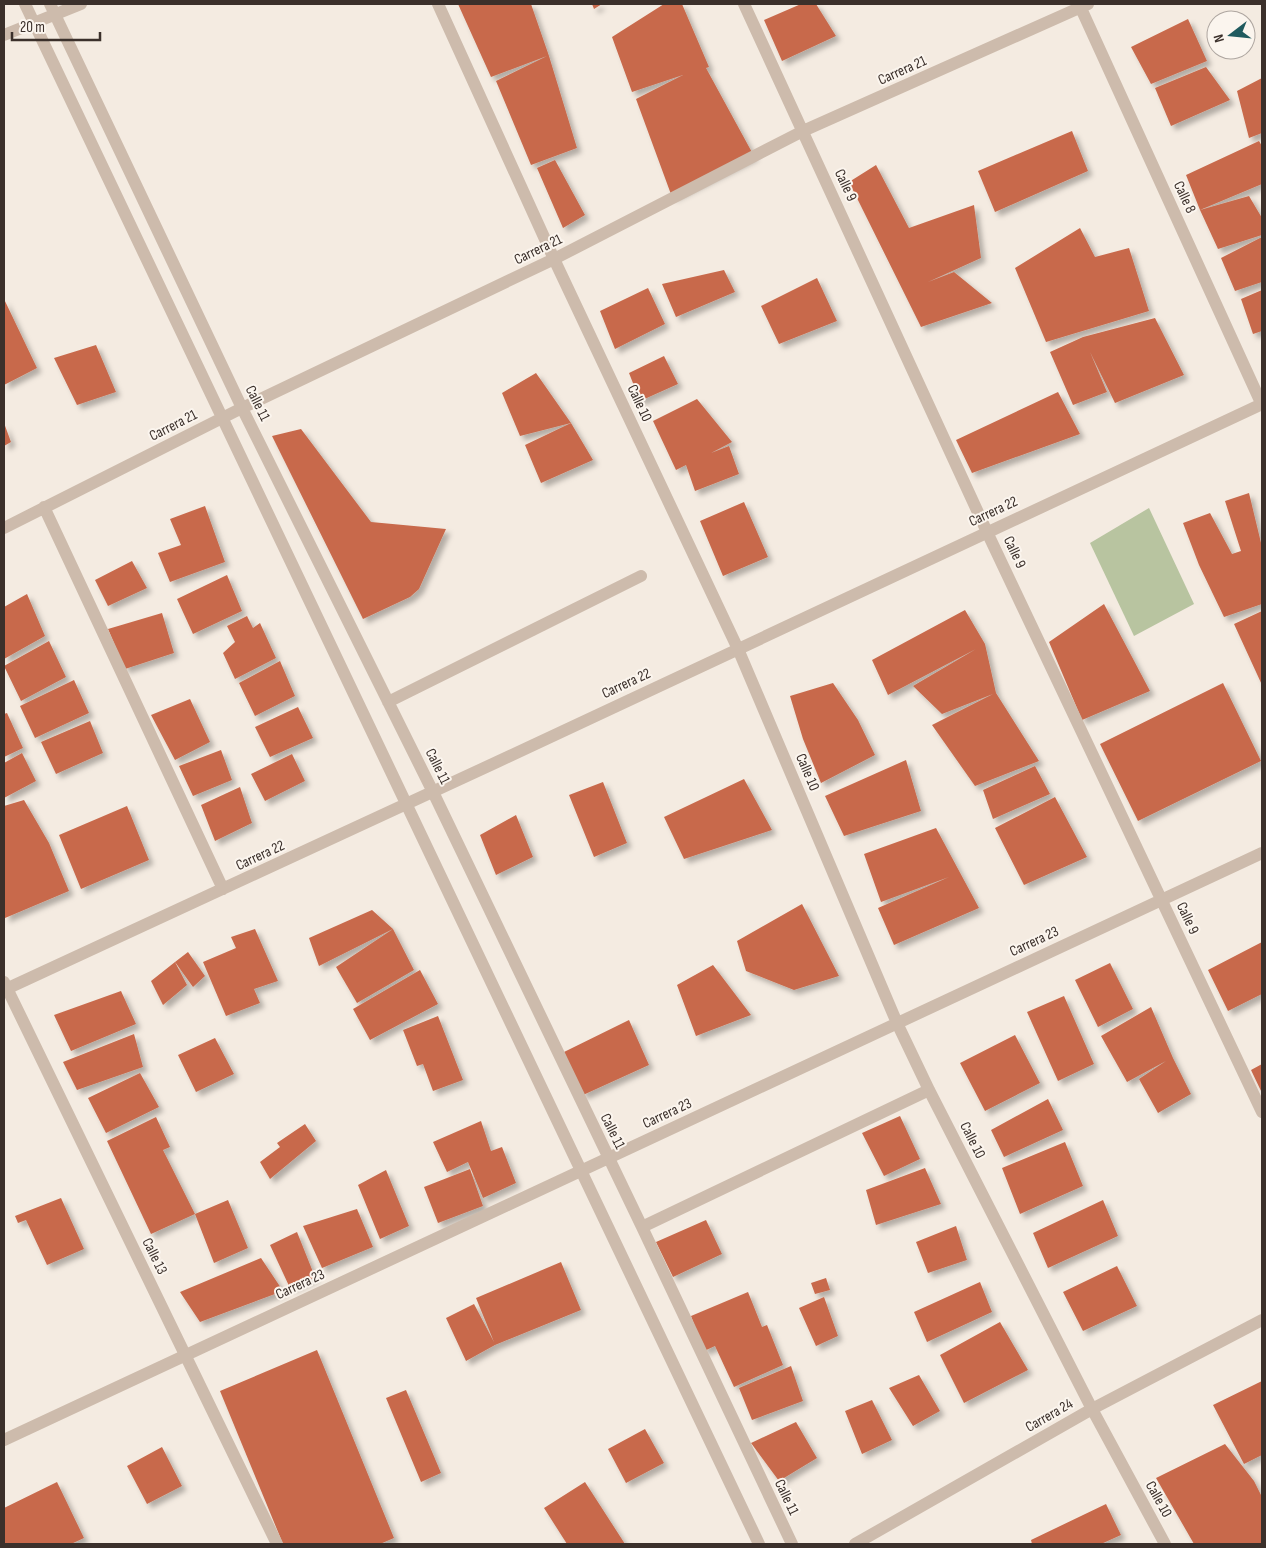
<svg xmlns="http://www.w3.org/2000/svg" width="1266" height="1548" font-family="'Sofia Sans Condensed',sans-serif">
<defs>
<filter id="shadow"><feDropShadow dx="4.5" dy="4.5" stdDeviation="2.5" flood-color="#0004"/></filter>
</defs>
<rect width="100%" height="100%" fill="#f4ebe1"/>
<!-- green -->
<path fill="#b8c4a0" d="M 1149,508 L 1194,604 L 1134,636 L 1090,543 Z"/>
<!-- building -->
<path fill="#c8694b" filter="url(#shadow)" d="M 458,4 L 531,4 L 549,56 L 577,148 L 531,165 L 496,81 L 547,56 L 491,77 Z
M 592,4 L 602,4 L 594,9 Z
M 664,4 L 682,4 L 709,67 L 706,68 L 754,156 L 672,197 L 636,99 L 683,75 L 632,92 L 612,37 Z
M 801,4 L 816,4 L 836,36 L 782,61 L 764,20 Z
M 1188,19 L 1207,61 L 1151,84 L 1131,47 Z
M 1206,67 L 1230,100 L 1171,126 L 1155,88 Z
M 1262,78 L 1262,133 L 1249,138 L 1237,91 Z
M 1072,131 L 1088,171 L 995,212 L 978,171 Z
M 1259,141 L 1262,146 L 1262,184 L 1200,210 L 1186,175 Z
M 555,160 L 585,215 L 563,228 L 537,168 Z
M 876,165 L 909,228 L 974,205 L 981,258 L 928,282 L 954,272 L 992,303 L 921,327 L 849,182 Z
M 1249,196 L 1262,218 L 1262,235 L 1218,249 L 1200,210 Z
M 1080,228 L 1095,257 L 1129,248 L 1149,311 L 1046,342 L 1015,268 Z
M 1262,237 L 1262,282 L 1235,291 L 1221,258 Z
M 724,270 L 735,292 L 676,317 L 662,284 Z
M 817,278 L 837,321 L 779,344 L 761,306 Z
M 648,288 L 665,324 L 615,349 L 600,311 Z
M 1262,290 L 1262,331 L 1253,334 L 1241,299 Z
M 4,299 L 37,368 L 4,385 Z
M 1155,318 L 1184,375 L 1115,403 L 1090,352 L 1107,392 L 1073,405 L 1050,352 L 1083,337 Z
M 96,345 L 116,392 L 77,405 L 54,358 Z
M 664,356 L 678,384 L 640,401 L 629,373 Z
M 536,373 L 571,423 L 593,460 L 541,483 L 525,445 L 571,423 L 520,436 L 502,393 Z
M 1058,392 L 1080,434 L 972,473 L 956,440 Z
M 697,399 L 732,442 L 711,453 L 729,446 L 739,474 L 695,491 L 686,465 L 676,470 L 653,421 Z
M 4,423 L 11,442 L 4,446 Z
M 301,429 L 371,522 L 446,529 L 419,589 L 410,597 L 363,619 L 272,436 Z
M 1249,493 L 1262,547 L 1262,604 L 1224,617 L 1199,565 L 1183,523 L 1210,513 L 1232,554 L 1241,551 L 1225,501 Z
M 744,502 L 768,557 L 723,576 L 700,521 Z
M 205,506 L 225,562 L 170,582 L 158,553 L 181,545 L 170,519 Z
M 132,561 L 147,588 L 108,606 L 95,580 Z
M 227,575 L 242,611 L 193,634 L 177,599 Z
M 27,594 L 45,636 L 4,659 L 4,607 Z
M 1104,604 L 1150,691 L 1082,720 L 1049,642 Z
M 965,610 L 985,644 L 996,693 L 1039,761 L 975,786 L 932,725 L 993,694 L 942,714 L 913,686 L 976,649 L 888,695 L 872,660 Z
M 1262,611 L 1262,685 L 1234,624 Z
M 162,613 L 174,653 L 125,669 L 108,629 Z
M 247,616 L 253,628 L 260,623 L 276,658 L 235,679 L 223,653 L 235,642 L 227,626 Z
M 49,641 L 66,677 L 21,701 L 4,666 Z
M 280,661 L 295,696 L 255,716 L 239,683 Z
M 74,680 L 89,713 L 35,738 L 20,706 Z
M 833,683 L 858,720 L 875,755 L 821,783 L 803,739 L 790,696 Z
M 1223,683 L 1261,761 L 1138,821 L 1100,744 Z
M 190,699 L 210,742 L 175,760 L 151,715 Z
M 298,707 L 313,738 L 270,757 L 255,727 Z
M 7,713 L 23,748 L 4,757 L 4,714 Z
M 90,721 L 103,753 L 56,774 L 41,742 Z
M 221,750 L 232,780 L 193,796 L 179,766 Z
M 22,753 L 36,781 L 4,798 L 4,763 Z
M 292,754 L 305,781 L 265,801 L 251,774 Z
M 906,760 L 921,811 L 844,836 L 825,796 Z
M 1035,766 L 1050,794 L 993,819 L 983,790 Z
M 744,779 L 772,830 L 684,859 L 664,817 Z
M 603,782 L 627,843 L 594,857 L 569,795 Z
M 240,787 L 252,823 L 215,841 L 201,805 Z
M 1055,797 L 1087,857 L 1024,885 L 995,828 Z
M 24,800 L 49,843 L 69,891 L 5,918 L 4,806 Z
M 127,806 L 149,860 L 81,889 L 59,835 Z
M 516,815 L 533,857 L 496,875 L 480,835 Z
M 936,828 L 979,908 L 894,945 L 878,908 L 949,877 L 881,902 L 864,854 Z
M 802,904 L 839,976 L 794,990 L 746,971 L 737,941 Z
M 372,910 L 393,929 L 414,970 L 357,1003 L 336,967 L 393,929 L 319,966 L 309,938 Z
M 255,929 L 278,981 L 254,989 L 260,1003 L 226,1016 L 203,962 L 236,948 L 231,937 Z
M 1262,942 L 1262,994 L 1228,1011 L 1208,970 Z
M 188,952 L 205,976 L 193,987 L 175,962 Z
M 175,962 L 187,985 L 163,1005 L 151,981 Z
M 1110,963 L 1133,1009 L 1098,1027 L 1075,980 Z
M 713,965 L 751,1015 L 696,1036 L 677,985 Z
M 420,970 L 438,1004 L 370,1040 L 353,1009 Z
M 121,991 L 136,1024 L 71,1051 L 54,1015 Z
M 1064,996 L 1094,1064 L 1058,1081 L 1027,1012 Z
M 1151,1007 L 1173,1058 L 1191,1094 L 1158,1113 L 1139,1079 L 1166,1061 L 1127,1082 L 1101,1036 Z
M 438,1016 L 463,1080 L 433,1091 L 423,1064 L 417,1066 L 403,1030 Z
M 629,1020 L 649,1065 L 583,1095 L 564,1052 Z
M 134,1034 L 143,1067 L 77,1090 L 63,1062 Z
M 1015,1035 L 1040,1083 L 985,1111 L 960,1063 Z
M 215,1038 L 234,1074 L 196,1092 L 178,1055 Z
M 1262,1064 L 1262,1093 L 1251,1070 Z
M 140,1073 L 159,1107 L 106,1133 L 88,1098 Z
M 1048,1099 L 1063,1130 L 1004,1157 L 991,1130 Z
M 900,1116 L 920,1159 L 884,1176 L 862,1133 Z
M 156,1117 L 170,1147 L 163,1150 L 195,1214 L 151,1234 L 107,1141 Z
M 481,1121 L 491,1151 L 502,1147 L 516,1183 L 483,1198 L 468,1162 L 447,1172 L 433,1142 Z
M 305,1124 L 316,1141 L 270,1179 L 260,1162 L 280,1147 L 277,1143 Z
M 1065,1142 L 1083,1186 L 1020,1214 L 1002,1168 Z
M 925,1168 L 941,1204 L 876,1225 L 866,1190 Z
M 470,1169 L 483,1206 L 438,1223 L 424,1187 Z
M 386,1170 L 409,1226 L 380,1239 L 358,1185 Z
M 61,1198 L 84,1249 L 47,1265 L 26,1220 L 18,1223 L 15,1216 Z
M 228,1200 L 248,1248 L 214,1263 L 195,1214 Z
M 1103,1200 L 1118,1236 L 1048,1268 L 1033,1233 Z
M 357,1209 L 373,1247 L 322,1268 L 303,1226 Z
M 706,1220 L 722,1254 L 673,1277 L 656,1242 Z
M 956,1226 L 967,1260 L 928,1273 L 916,1242 Z
M 297,1232 L 315,1277 L 290,1288 L 270,1245 Z
M 261,1258 L 283,1291 L 200,1322 L 180,1292 Z
M 561,1262 L 581,1310 L 495,1345 L 466,1361 L 446,1318 L 474,1304 L 494,1342 L 476,1298 Z
M 1117,1266 L 1137,1306 L 1083,1331 L 1063,1292 Z
M 826,1278 L 830,1290 L 815,1294 L 811,1283 Z
M 980,1282 L 992,1312 L 927,1342 L 914,1312 Z
M 748,1292 L 762,1327 L 767,1325 L 783,1365 L 734,1387 L 715,1346 L 704,1351 L 691,1316 Z
M 824,1297 L 838,1336 L 816,1346 L 799,1308 Z
M 1000,1322 L 1028,1370 L 964,1403 L 940,1355 Z
M 317,1350 L 394,1538 L 380,1544 L 283,1544 L 220,1391 Z
M 791,1366 L 803,1401 L 752,1420 L 739,1388 Z
M 919,1375 L 940,1411 L 913,1426 L 889,1388 Z
M 1262,1381 L 1262,1455 L 1244,1464 L 1213,1405 Z
M 406,1390 L 441,1473 L 421,1482 L 386,1398 Z
M 872,1400 L 892,1440 L 862,1454 L 845,1411 Z
M 796,1422 L 817,1458 L 779,1481 L 751,1443 Z
M 645,1429 L 664,1463 L 626,1483 L 608,1449 Z
M 1225,1444 L 1254,1481 L 1262,1497 L 1262,1544 L 1194,1544 L 1156,1478 Z
M 162,1447 L 182,1486 L 147,1504 L 127,1466 Z
M 57,1482 L 84,1538 L 71,1544 L 4,1544 L 4,1508 Z
M 585,1482 L 625,1544 L 567,1544 L 544,1508 Z
M 1106,1504 L 1121,1535 L 1101,1544 L 1032,1544 L 1031,1540 Z"/>
<g fill="none" stroke-linecap="round" stroke-linejoin="round">
<!-- street -->
<path stroke="#cdbbac" stroke-width="12" d="M 25,4 L 759,1544
M 50,4 L 242,408 L 433,792 L 642,1227 L 792,1544
M 438,4 L 554,259 L 738,649 L 897,1023 L 929,1090 L 1092,1409 L 1165,1544
M 744,4 L 987,532 L 1262,1112
M 1079,4 L 1262,405
M 4,35 L 81,4
M 44,507 L 223,889
M 4,528 L 242,408 L 554,259 L 803,131 L 1088,4
M 388,702 L 641,576
M 4,982 L 277,1544
M 4,990 C 425,798 842,599 1262,404
M 642,1227 L 929,1090
M 4,1440 L 1262,853
M 855,1544 L 1092,1409 L 1262,1320"/>
</g>
<g text-anchor="middle" stroke-width="4" stroke-linejoin="round" paint-order="stroke">
<!-- street labels -->
<g font-size="15" fill="#3b302b" stroke="#fbf5ee">
<text transform="translate(902 70) rotate(-24)" y="5">Carrera 21</text>
<text transform="translate(846 185) rotate(65)" y="5">Calle 9</text>
<text transform="translate(1185 197) rotate(65)" y="5">Calle 8</text>
<text transform="translate(538 249) rotate(-26)" y="5">Carrera 21</text>
<text transform="translate(258 403) rotate(64)" y="5">Calle 11</text>
<text transform="translate(640 403) rotate(65)" y="5">Calle 10</text>
<text transform="translate(173 425) rotate(-27)" y="5">Carrera 21</text>
<text transform="translate(993 511) rotate(-25)" y="5">Carrera 22</text>
<text transform="translate(1015 552) rotate(65)" y="5">Calle 9</text>
<text transform="translate(626 683) rotate(-25)" y="5">Carrera 22</text>
<text transform="translate(438 766) rotate(64)" y="5">Calle 11</text>
<text transform="translate(808 772) rotate(67)" y="5">Calle 10</text>
<text transform="translate(260 855) rotate(-25)" y="5">Carrera 22</text>
<text transform="translate(1188 918) rotate(65)" y="5">Calle 9</text>
<text transform="translate(1034 941) rotate(-25)" y="5">Carrera 23</text>
<text transform="translate(667 1113) rotate(-25)" y="5">Carrera 23</text>
<text transform="translate(613 1131) rotate(64)" y="5">Calle 11</text>
<text transform="translate(973 1140) rotate(63)" y="5">Calle 10</text>
<text transform="translate(155 1256) rotate(64)" y="5">Calle 13</text>
<text transform="translate(300 1284) rotate(-25)" y="5">Carrera 23</text>
<text transform="translate(1049 1415) rotate(-30)" y="5">Carrera 24</text>
<text transform="translate(787 1497) rotate(65)" y="5">Calle 11</text>
<text transform="translate(1159 1499) rotate(61)" y="5">Calle 10</text>
</g>
</g>
<!-- border -->
<rect width="1266" height="1548" fill="none" stroke="#3b302b" stroke-width="10"/>
<!-- north arrow -->
<g transform="translate(1231 35) rotate(254)"><circle r="24" fill="#fbf5ee" stroke="#aea6a0"/>
<path d="M0-4L9 19L0 12L-9 19Z" fill="#1f5a5e"/>
<text y="-8" font-size="14" font-weight="bold" text-anchor="middle" fill="#3b302b">N</text>
</g>
<!-- scale -->
<path d="M12 32v8h88v-8" fill="none" stroke="#3b302b" stroke-width="2.5"/>
<text x="20" y="32" font-size="15" fill="#3b302b" stroke="#fbf5ee" stroke-width="4" paint-order="stroke">20 m</text>
</svg>
